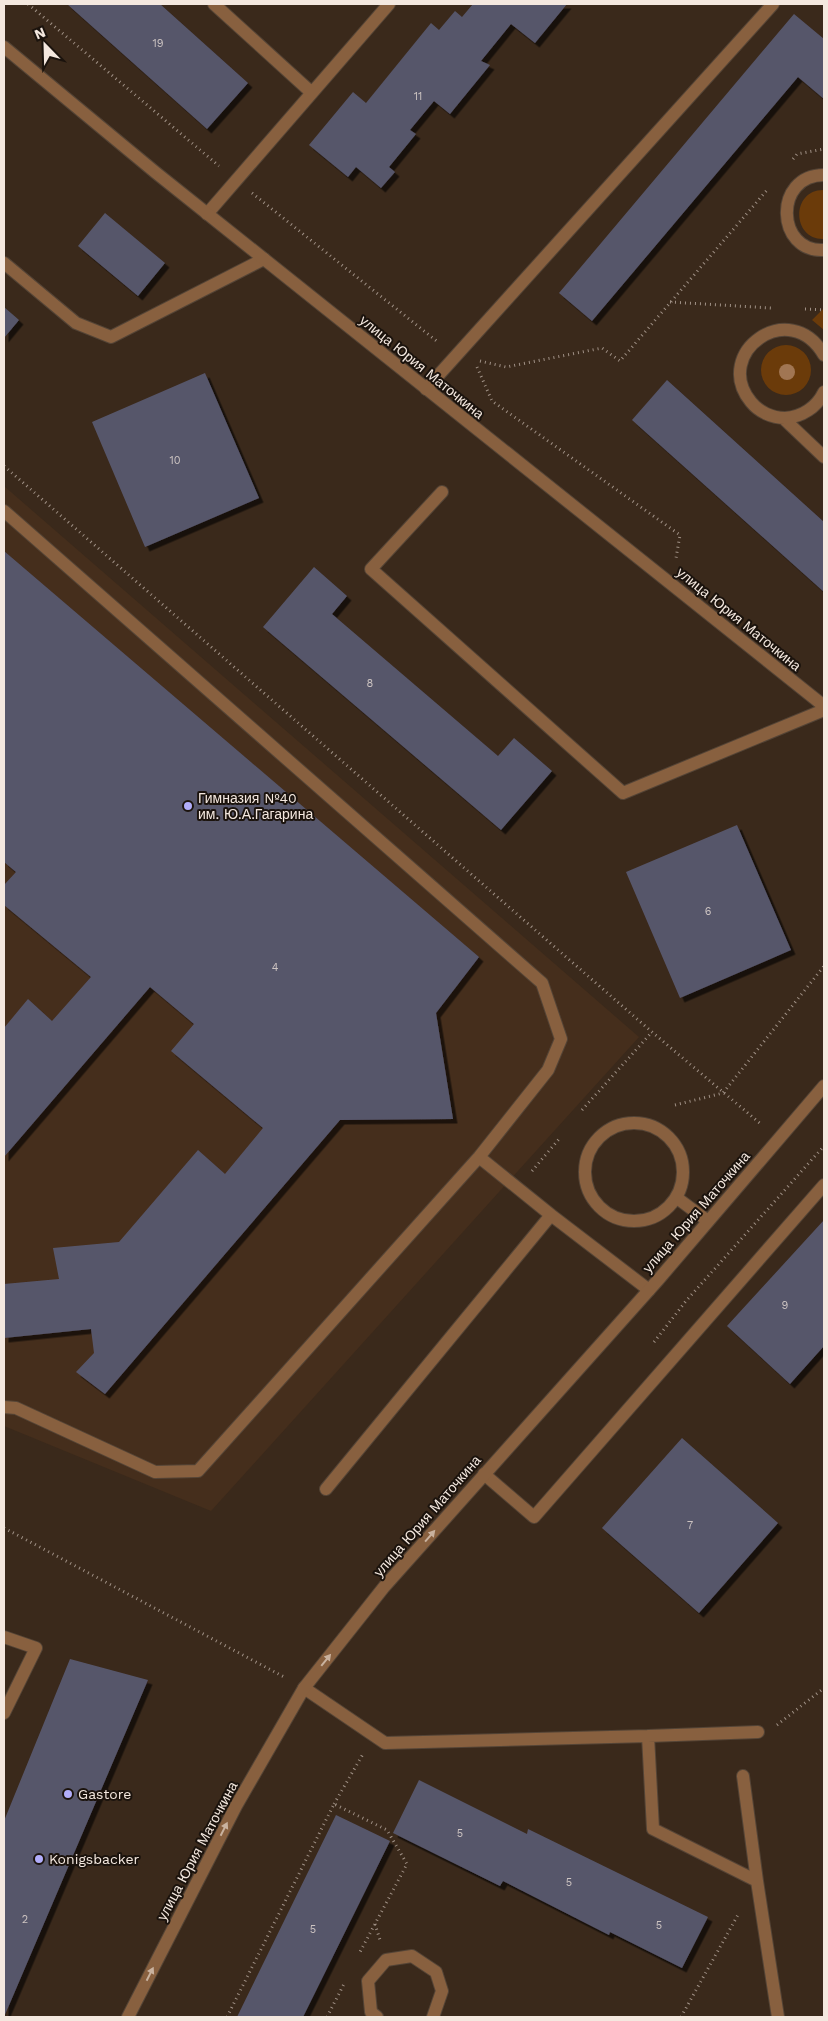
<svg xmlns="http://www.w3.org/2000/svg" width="828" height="2021" font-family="'Work Sans',sans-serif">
<defs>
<filter id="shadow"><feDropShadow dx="4.5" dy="4.5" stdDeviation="0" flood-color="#0009"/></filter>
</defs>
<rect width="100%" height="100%" fill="#3a291b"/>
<!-- built -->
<path fill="#452e1c" d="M 4,486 L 639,1037 L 211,1511 L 4,1426 Z"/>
<!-- green -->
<path fill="#6b3b0a" d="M 824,190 L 824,239 C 791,240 791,189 824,190 Z
M 824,308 L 824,330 L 812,320 Z
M761 370a25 25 0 1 1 50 0a25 25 0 1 1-50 0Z"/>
<!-- building -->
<path fill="#57566b" filter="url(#shadow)" d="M 67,4 L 160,4 L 248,83 L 207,129 Z
M 473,4 L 567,4 L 535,43 L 511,24 L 481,61 L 490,65 L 450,114 L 434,101 L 410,130 L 416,134 L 389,167 L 395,172 L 381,188 L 356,167 L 348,177 L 309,145 L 353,92 L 366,103 L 431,23 L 439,30 L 455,11 L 462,17 Z
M 794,14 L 824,39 L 824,99 L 798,77 L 592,321 L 559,293 Z
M 105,213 L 165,263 L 138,296 L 78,246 Z
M 4,307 L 19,320 L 4,338 Z
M 205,373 L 259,498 L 145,547 L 92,422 Z
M 667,380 L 824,522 L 824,592 L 632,420 Z
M 4,551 L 479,957 L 436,1013 L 453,1119 L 340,1120 L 105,1394 L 76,1372 L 94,1353 L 91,1329 L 4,1338 L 4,1284 L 59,1279 L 53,1248 L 119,1242 L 198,1150 L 225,1174 L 263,1128 L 171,1051 L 194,1024 L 150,987 L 4,1157 L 4,1028 L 28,999 L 52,1021 L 91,977 L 4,905 L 4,885 L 16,872 L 4,862 Z
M 314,567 L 347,596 L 332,614 L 498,756 L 514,738 L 552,771 L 501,830 L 263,627 Z
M 737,825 L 791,950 L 680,998 L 626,872 Z
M 824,1220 L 824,1346 L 790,1384 L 727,1326 Z
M 682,1438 L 778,1523 L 699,1613 L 602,1528 Z
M 70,1659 L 148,1680 L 4,2017 L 4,1821 Z
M 419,1780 L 527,1834 L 528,1829 L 708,1917 L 682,1968 L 610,1932 L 609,1935 L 503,1881 L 500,1886 L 393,1833 Z
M 336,1815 L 390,1841 L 303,2017 L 237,2017 Z"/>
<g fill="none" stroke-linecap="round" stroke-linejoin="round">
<!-- service casing -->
<g stroke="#544436" stroke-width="14">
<path id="service" d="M 214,4 L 312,93
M 824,175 C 773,175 776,253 824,250
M 207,214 L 389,4
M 4,263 L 76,323 L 111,337 L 264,259
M 824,355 C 790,296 711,353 751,402 C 759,412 772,418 785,418 C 802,417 817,407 824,392
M 426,389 L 773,4
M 783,418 L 824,457
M 442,492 L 371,569 L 623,793 L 824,710
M 4,511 L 542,983 L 561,1039 L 548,1070 L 479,1157 L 198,1471 L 155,1472 L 16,1408 L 4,1407
M585 1172a49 49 0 1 1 98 0a49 49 0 1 1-98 0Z
M 479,1157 L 551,1215
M 677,1198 L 708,1221
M 484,1474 L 534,1517 L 824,1185
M 326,1489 L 551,1215 L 649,1290
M 4,1637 L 36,1648 L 4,1713
M 304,1688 L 385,1743 L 648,1736 L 653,1829 L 757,1881 L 778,2017
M 648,1736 L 758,1732
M 743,1776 L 757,1881
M 377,2017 L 371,2012 L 368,1981 L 386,1960 L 412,1956 L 436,1972 L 442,1991 L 433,2017"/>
</g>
<!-- minor casing -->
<g stroke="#544436" stroke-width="14">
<path id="minor" d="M 4,47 L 155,172 L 824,706"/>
</g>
<!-- tertiary casing -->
<g stroke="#544436" stroke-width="14">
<path id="tertiary" d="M 128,2017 L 236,1806 L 304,1688 L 384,1587 L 658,1280 L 824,1086"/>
</g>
<!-- path -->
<path stroke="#a09186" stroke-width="3" stroke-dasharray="1 4" stroke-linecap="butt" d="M 28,4 L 219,166
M 793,159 L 797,154 L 824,149
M 252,193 L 439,343
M 670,302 L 771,308
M 805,309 L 824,310
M 480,361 L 506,367 L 602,348 L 620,361 L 768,189
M 477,367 L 492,401 L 680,535 L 676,558
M 4,466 L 652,1032 L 762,1125
M 675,1105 L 723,1093 L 824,966
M 582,1110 L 652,1032
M 532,1171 L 559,1139
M 654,1342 L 686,1301 L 824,1146
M 4,1528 L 286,1678
M 777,1725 L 824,1688
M 334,1804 L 363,1754
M 375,1924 L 380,1940
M 227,2017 L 334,1804 L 387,1830 L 407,1864 L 360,1952
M 327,2017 L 345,1982
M 681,2017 L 739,1913"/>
<!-- service -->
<use href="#service" stroke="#88603f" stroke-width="12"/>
<!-- minor -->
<use href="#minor" stroke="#88603f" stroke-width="12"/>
<!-- tertiary -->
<use href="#tertiary" stroke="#88603f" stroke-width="12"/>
</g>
<!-- trees -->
<circle fill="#a17653" cx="787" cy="372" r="8"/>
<!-- one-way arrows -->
<defs><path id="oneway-solid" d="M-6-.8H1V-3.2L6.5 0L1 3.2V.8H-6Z" transform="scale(1.25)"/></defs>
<g fill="#c9b29f">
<use href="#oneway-solid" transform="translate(430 1536) rotate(-49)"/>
<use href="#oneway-solid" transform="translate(326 1660) rotate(-51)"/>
<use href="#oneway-solid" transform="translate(224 1829) rotate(-63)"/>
<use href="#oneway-solid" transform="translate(150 1974) rotate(-63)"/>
</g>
<!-- markers -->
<g fill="#b1adfa" stroke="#1b130d" stroke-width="2">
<circle cx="188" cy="806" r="5"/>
<circle cx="68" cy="1794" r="5"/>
<circle cx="39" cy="1859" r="5"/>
</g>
<g text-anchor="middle" stroke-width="4" stroke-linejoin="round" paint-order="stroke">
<!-- number labels -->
<g font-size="11" fill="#cdc4c2">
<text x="158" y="47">19</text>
<text x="418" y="100">11</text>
<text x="175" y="464">10</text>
<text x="370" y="687">8</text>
<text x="708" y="915">6</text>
<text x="275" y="971">4</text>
<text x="785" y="1309">9</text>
<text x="690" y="1529">7</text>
<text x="460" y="1837">5</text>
<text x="569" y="1886">5</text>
<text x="25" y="1923">2</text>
<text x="659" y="1929">5</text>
<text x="313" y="1933">5</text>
</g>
<!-- street labels -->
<g font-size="14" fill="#f4e8df" stroke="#1b130d">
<text transform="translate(422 367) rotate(39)" y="5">улица Юрия Маточкина</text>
<text transform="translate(739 619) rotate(39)" y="5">улица Юрия Маточкина</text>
<text transform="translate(696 1212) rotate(-49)" y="5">улица Юрия Маточкина</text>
<text transform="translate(427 1516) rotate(-49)" y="5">улица Юрия Маточкина</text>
<text transform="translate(197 1851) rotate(-62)" y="5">улица Юрия Маточкина</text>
</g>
<!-- poi labels -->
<g font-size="14" fill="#f4e8df" stroke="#1b130d" text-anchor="start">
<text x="198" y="803">Гимназия №40<tspan x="198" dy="16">им. Ю.А.Гагарина</tspan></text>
<text x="78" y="1799">Gastore</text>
<text x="49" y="1864">Konigsbacker</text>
</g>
</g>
<!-- border -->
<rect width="828" height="2021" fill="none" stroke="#f4e8df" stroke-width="10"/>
<!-- north arrow -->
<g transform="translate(45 45) rotate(337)" stroke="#1b130d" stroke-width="4" paint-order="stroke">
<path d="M0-4L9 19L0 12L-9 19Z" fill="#f4e8df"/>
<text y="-8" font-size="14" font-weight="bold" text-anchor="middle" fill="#f4e8df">N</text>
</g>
</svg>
